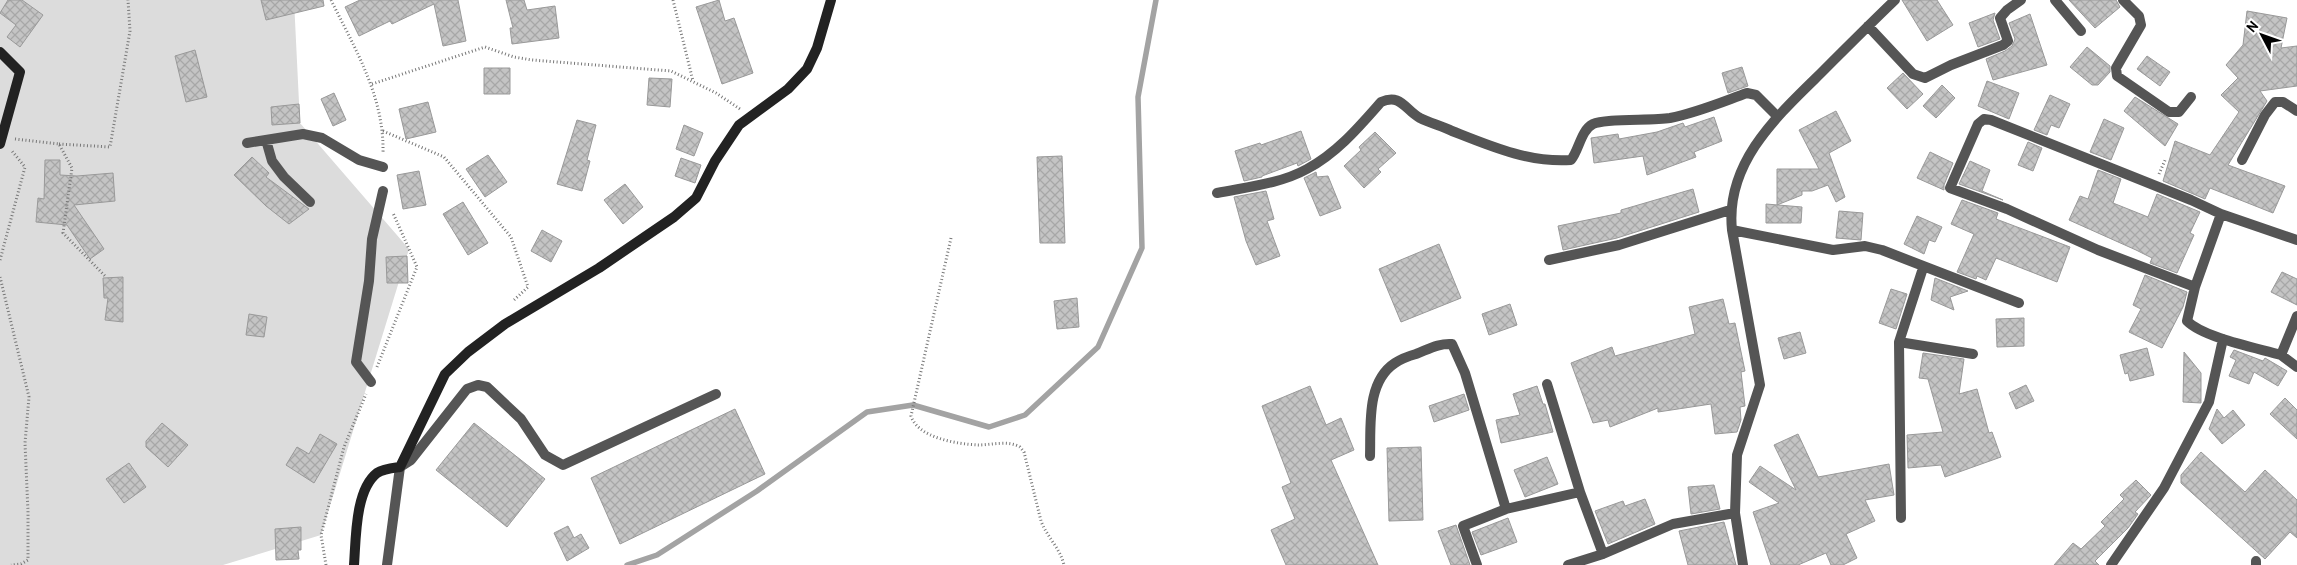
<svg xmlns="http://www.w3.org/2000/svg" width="2297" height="565" font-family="'PT Sans',sans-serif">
<defs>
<pattern id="building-cross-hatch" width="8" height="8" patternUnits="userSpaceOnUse" patternTransform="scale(1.25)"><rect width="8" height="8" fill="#c4c4c4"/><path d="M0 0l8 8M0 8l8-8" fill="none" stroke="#a7a7a7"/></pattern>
</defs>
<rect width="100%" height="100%" fill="#fff"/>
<!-- grass -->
<path fill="#dcdcdc" d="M 0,0 L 294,0 L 300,123 L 409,249 L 321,535 L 223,565 L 0,565 Z"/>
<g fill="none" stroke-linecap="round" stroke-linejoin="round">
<!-- stream -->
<path stroke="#a3a3a3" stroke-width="5.5" d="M 627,565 L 657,555 L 757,491 L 867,412 L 913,405 L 989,427 L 1025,415 L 1098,347 L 1142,248 L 1138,97 L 1156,0"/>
</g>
<!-- building -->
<path fill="url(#building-cross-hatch)" stroke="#999" d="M 8,0 L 22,0 L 43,15 L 20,47 L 7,37 L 16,25 L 0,13 Z
M 261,0 L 323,0 L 324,6 L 266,20 Z
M 360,0 L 458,0 L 466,41 L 443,46 L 434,4 L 392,24 L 390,21 L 359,36 L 345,7 Z
M 506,0 L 524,0 L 527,10 L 555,6 L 559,38 L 512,44 L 510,28 L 513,28 Z
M 719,0 L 725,21 L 734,18 L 753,73 L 722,84 L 696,7 Z
M 1902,0 L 1937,0 L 1953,25 L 1927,41 Z
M 2069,0 L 2116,0 L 2120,7 L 2095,28 Z
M 2247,11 L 2287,18 L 2281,48 L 2297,46 L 2297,86 L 2260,91 L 2267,101 L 2228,165 L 2285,186 L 2273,213 L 2210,188 L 2205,199 L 2163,181 L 2175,141 L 2210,155 L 2239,112 L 2221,95 L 2238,78 L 2226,65 L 2243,45 Z
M 1995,13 L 1993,20 L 2000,39 L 1978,47 L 1969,23 Z
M 2030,14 L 2047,65 L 1993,80 L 1986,59 L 2005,51 L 2012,46 L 2015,39 L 2009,23 Z
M 2087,47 L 2110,66 L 2110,72 L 2098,85 L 2092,85 L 2070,67 Z
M 195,50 L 207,97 L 186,102 L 175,56 Z
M 2147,56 L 2170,72 L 2160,86 L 2137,69 Z
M 1742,67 L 1748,86 L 1728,93 L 1722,73 Z
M 484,68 L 510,68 L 510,94 L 484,94 Z
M 1903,73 L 1923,94 L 1907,109 L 1887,88 Z
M 649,78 L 672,79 L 670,107 L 647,105 Z
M 1987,81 L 2019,93 L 2009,119 L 1978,106 Z
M 1942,85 L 1955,98 L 1936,118 L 1923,106 Z
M 334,93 L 346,120 L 333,126 L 321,99 Z
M 2050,95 L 2070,104 L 2059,128 L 2051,125 L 2047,135 L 2034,130 Z
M 2135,97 L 2178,124 L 2165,146 L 2124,111 Z
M 428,102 L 436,132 L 406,139 L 399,109 Z
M 299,104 L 300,123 L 272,125 L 271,107 Z
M 1836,111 L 1851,141 L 1829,153 L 1845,197 L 1836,202 L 1828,185 L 1812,191 L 1802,191 L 1802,195 L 1777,205 L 1777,169 L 1819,169 L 1799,130 Z
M 1714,117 L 1722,141 L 1694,152 L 1696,157 L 1647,175 L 1643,156 L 1594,163 L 1591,138 L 1618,134 L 1619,139 L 1657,132 L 1683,123 L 1685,127 Z
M 2104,119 L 2124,128 L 2111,160 L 2090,152 Z
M 577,120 L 596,125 L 587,160 L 590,161 L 582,191 L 557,184 Z
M 684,125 L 703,133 L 694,156 L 676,149 Z
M 1301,131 L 1311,159 L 1298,166 L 1297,163 L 1262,176 L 1262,177 L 1244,181 L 1235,151 L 1260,143 L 1261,145 Z
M 1375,132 L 1396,153 L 1378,169 L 1381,172 L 1364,188 L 1344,166 L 1361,150 L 1359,147 Z
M 2028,142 L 2042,148 L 2033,171 L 2018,165 Z
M 1930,152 L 1953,163 L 1944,185 L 1944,190 L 1917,178 Z
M 488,155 L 507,182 L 485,197 L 466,169 Z
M 1062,156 L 1065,243 L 1040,243 L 1037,157 Z
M 252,157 L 269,173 L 266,177 L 309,209 L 289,224 L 266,206 L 234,175 Z
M 681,158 L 701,165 L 695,183 L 675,176 Z
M 45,160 L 60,160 L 60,175 L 77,176 L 113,173 L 115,201 L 74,205 L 104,249 L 90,259 L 67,225 L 36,222 L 38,198 L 44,199 Z
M 1970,161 L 1990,170 L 1982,191 L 2003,200 L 1959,184 Z
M 2098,170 L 2121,179 L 2113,203 L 2148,217 L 2157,194 L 2200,212 L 2190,233 L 2194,235 L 2177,273 L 2150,263 L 2152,258 L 2136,250 L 2069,220 L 2080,196 L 2088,199 Z
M 419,171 L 426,205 L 403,209 L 397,175 Z
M 1316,172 L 1317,177 L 1328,176 L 1341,208 L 1320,216 L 1304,178 Z
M 625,184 L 643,207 L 623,224 L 604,200 Z
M 1693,189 L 1699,212 L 1617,238 L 1563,250 L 1558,226 L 1621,213 L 1621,210 Z
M 1266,191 L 1274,219 L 1267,221 L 1280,256 L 1256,265 L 1246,241 L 1234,197 Z
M 1962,200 L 1998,213 L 1996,219 L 2070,247 L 2057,282 L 1996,258 L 1986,280 L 1977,276 L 1976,279 L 1957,272 L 1974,234 L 1951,224 Z
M 463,202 L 488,243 L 468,255 L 443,214 Z
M 1766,204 L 1802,207 L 1801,223 L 1766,223 Z
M 1839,211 L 1863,213 L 1861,240 L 1836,238 Z
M 1917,216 L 1942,227 L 1935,242 L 1929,240 L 1924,254 L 1904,244 Z
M 542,230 L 562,241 L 551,262 L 531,251 Z
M 1439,244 L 1461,298 L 1401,322 L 1379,269 Z
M 407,256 L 408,283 L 387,283 L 386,257 Z
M 2282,272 L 2297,279 L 2297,305 L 2271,292 Z
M 2145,275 L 2187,292 L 2183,307 L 2162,348 L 2129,332 L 2141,309 L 2133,305 Z
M 123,277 L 123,322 L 105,320 L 108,298 L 104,298 L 103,278 Z
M 1935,278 L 1968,291 L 1950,297 L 1954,310 L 1931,300 Z
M 1891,289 L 1907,294 L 1896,329 L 1879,323 Z
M 1077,298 L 1079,327 L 1057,329 L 1054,301 Z
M 1723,299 L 1729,324 L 1735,323 L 1745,371 L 1741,372 L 1745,406 L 1740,407 L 1741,420 L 1737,432 L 1715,434 L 1711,404 L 1658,412 L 1658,408 L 1610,427 L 1608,420 L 1593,423 L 1571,363 L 1612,347 L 1615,356 L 1695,334 L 1689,307 Z
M 1510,304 L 1517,325 L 1489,335 L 1482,314 Z
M 249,314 L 267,317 L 264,337 L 246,335 Z
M 2024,318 L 2024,346 L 1997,347 L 1996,319 Z
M 1800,332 L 1806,353 L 1784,359 L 1778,338 Z
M 2147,348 L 2154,375 L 2130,381 L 2128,373 L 2125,374 L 2120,355 Z
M 2234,350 L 2263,361 L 2265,358 L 2287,371 L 2278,386 L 2254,372 L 2249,384 L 2229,376 L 2236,360 L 2230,357 Z
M 2184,352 L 2201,373 L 2201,403 L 2183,402 Z
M 1923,353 L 1964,359 L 1959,394 L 1977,389 L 1989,433 L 1992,432 L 2001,457 L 1945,477 L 1941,465 L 1908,468 L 1907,435 L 1943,432 L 1928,379 L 1919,378 Z
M 2026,385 L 2034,401 L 2016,409 L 2009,393 Z
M 1310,386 L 1326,425 L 1341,418 L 1354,450 L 1331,460 L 1378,565 L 1286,565 L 1271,530 L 1295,519 L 1282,487 L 1291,483 L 1262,406 Z
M 1537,386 L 1543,404 L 1545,404 L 1553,432 L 1501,443 L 1496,420 L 1520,415 L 1513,394 Z
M 1464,394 L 1469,410 L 1434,422 L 1429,406 Z
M 2285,398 L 2297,410 L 2297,439 L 2270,414 Z
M 735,409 L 765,474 L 620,544 L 591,478 Z
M 2217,409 L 2224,418 L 2233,410 L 2245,425 L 2222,444 L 2209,429 Z
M 162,423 L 188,445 L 168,467 L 146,447 L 146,441 Z
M 474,423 L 545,479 L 507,527 L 436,470 Z
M 320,434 L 337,444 L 314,483 L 286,465 L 297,447 L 309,454 Z
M 1798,434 L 1818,477 L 1889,464 L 1894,495 L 1865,500 L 1875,521 L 1846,534 L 1857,558 L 1843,565 L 1831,565 L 1826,553 L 1798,565 L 1771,565 L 1753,512 L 1779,503 L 1749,482 L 1760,466 L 1796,490 L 1774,445 Z
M 1421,447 L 1423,520 L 1389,521 L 1387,448 Z
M 2201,452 L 2245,492 L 2265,470 L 2297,500 L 2297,538 L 2290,532 L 2265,559 L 2181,483 L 2181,475 Z
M 1547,457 L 1558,484 L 1525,497 L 1514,470 Z
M 129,463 L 146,487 L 124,503 L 106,479 Z
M 2136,480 L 2151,495 L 2135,512 L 2138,514 L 2128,528 L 2095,561 L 2099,565 L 2054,565 L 2073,543 L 2081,549 L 2105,526 L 2101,522 L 2124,499 L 2120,495 Z
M 1714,485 L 1720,509 L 1691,514 L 1688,487 Z
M 1645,499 L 1655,524 L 1608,544 L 1595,511 L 1623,501 L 1625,506 Z
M 1508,518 L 1517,542 L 1481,555 L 1472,532 Z
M 1724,522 L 1736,565 L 1688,565 L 1679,531 Z
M 1456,525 L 1457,528 L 1470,565 L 1451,565 L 1438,531 Z
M 568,526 L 574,538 L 581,534 L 589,548 L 567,561 L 554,533 Z
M 301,527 L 301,550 L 298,550 L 299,559 L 276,560 L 275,529 Z"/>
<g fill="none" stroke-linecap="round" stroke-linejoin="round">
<!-- path -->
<path stroke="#777" stroke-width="3" stroke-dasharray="1 2.5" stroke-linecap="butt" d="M 331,0 C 355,49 384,96 383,152
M 673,0 L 693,81
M 372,84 L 485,47 L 514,57 L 532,60 L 671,71 L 716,93 L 740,109
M 383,131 L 444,157 L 511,237 L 528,287 L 514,300
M 15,139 L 59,144 L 72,168 L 63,233 L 105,276
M 59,144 L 110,147 L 130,31 L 128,0
M 2159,174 L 2166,158
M 951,238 L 911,416 C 918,438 957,444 978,445 C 992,445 1008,440 1020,447 L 1024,452 L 1041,521 C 1047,537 1060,548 1064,565
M 0,260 L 25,167 L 12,151
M 0,277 L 29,397 L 25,443 L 28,512 L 28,560 L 21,564 L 11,565
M 377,367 L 417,267 L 393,213
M 326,565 L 321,535 L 344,447 L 366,394"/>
<!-- lane -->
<path stroke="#555" stroke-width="10" d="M 400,467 L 411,460 L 467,389 L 478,385 L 487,387 L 521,419 L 545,455 L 563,465 L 716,394"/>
<!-- street -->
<path stroke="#555" stroke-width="10" d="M 2055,0 L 2081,31
M 2123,0 L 2139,16 L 2141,25 L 2116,68 L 2117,76 L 2169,112 L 2179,112 L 2191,97
M 1868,26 L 1913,74 L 1925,78 L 1951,65 L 2003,45 L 2008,41 L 2000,18 L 2007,10 L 2021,0
M 266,140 L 272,161 L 284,177 L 310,202
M 247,143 L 303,134 L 322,138 L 359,160 L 383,167
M 2242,160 L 2265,115 L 2275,102 L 2283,102 L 2297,111
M 1217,193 C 1246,187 1280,184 1307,169 C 1337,153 1359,127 1381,102 C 1401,93 1405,110 1420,118 C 1430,123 1442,126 1452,131 C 1490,146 1529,163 1571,160 C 1579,150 1581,130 1593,124 C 1605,118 1652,121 1670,118 C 1696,113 1722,102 1747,93 L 1756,95 L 1777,116
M 2221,214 L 2195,287 L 2187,321 C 2204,338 2257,348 2281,355
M 1732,230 L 1833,250 L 1865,246 L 1882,250 L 2019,303
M 1549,260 L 1619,245 L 1730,210
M 2195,287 L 2098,250 L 2007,209 L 1950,188 L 1978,124 L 1984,119 L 1991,120 L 2191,200 L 2221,214 L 2297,240
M 2297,316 L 2281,355 L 2297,367
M 1899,342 L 1973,354
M 371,382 L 356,362 L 369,281 L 372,239 L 383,191
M 1370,456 C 1371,426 1366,382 1395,363 C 1401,359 1409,356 1416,354 C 1429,349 1439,343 1452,344 L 1465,373 L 1506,509
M 1580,492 L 1603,554
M 1901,518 L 1899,342 L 1923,268
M 387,565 L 400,467
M 1477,565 L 1463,526 L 1506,509 L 1580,492 L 1547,384
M 1568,565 L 1603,554 L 1673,524 L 1735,513
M 1743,565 L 1735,513 L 1737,455 L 1760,385 L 1732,230 C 1725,163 1777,116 1821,73 C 1845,49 1870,24 1895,0
M 2111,565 L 2164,488 L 2209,402 L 2223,339
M 2256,565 L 2256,561"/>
<!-- secondary -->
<path stroke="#222" stroke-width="10" d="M 0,52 L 20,72 L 0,144
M 354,565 C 356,539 355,490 377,473 C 383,469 393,468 400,467 L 445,374 L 468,352 L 505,324 L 599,268 L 674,217 L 696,198 L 715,161 L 739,125 L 788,89 L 807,69 L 817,48 L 831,0"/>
</g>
<!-- north arrow -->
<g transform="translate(2262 35) rotate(311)" stroke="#ffffff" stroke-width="4" paint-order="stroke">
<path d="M0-4L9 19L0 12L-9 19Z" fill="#000000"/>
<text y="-8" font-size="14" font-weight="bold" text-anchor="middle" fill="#000000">N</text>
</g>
</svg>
